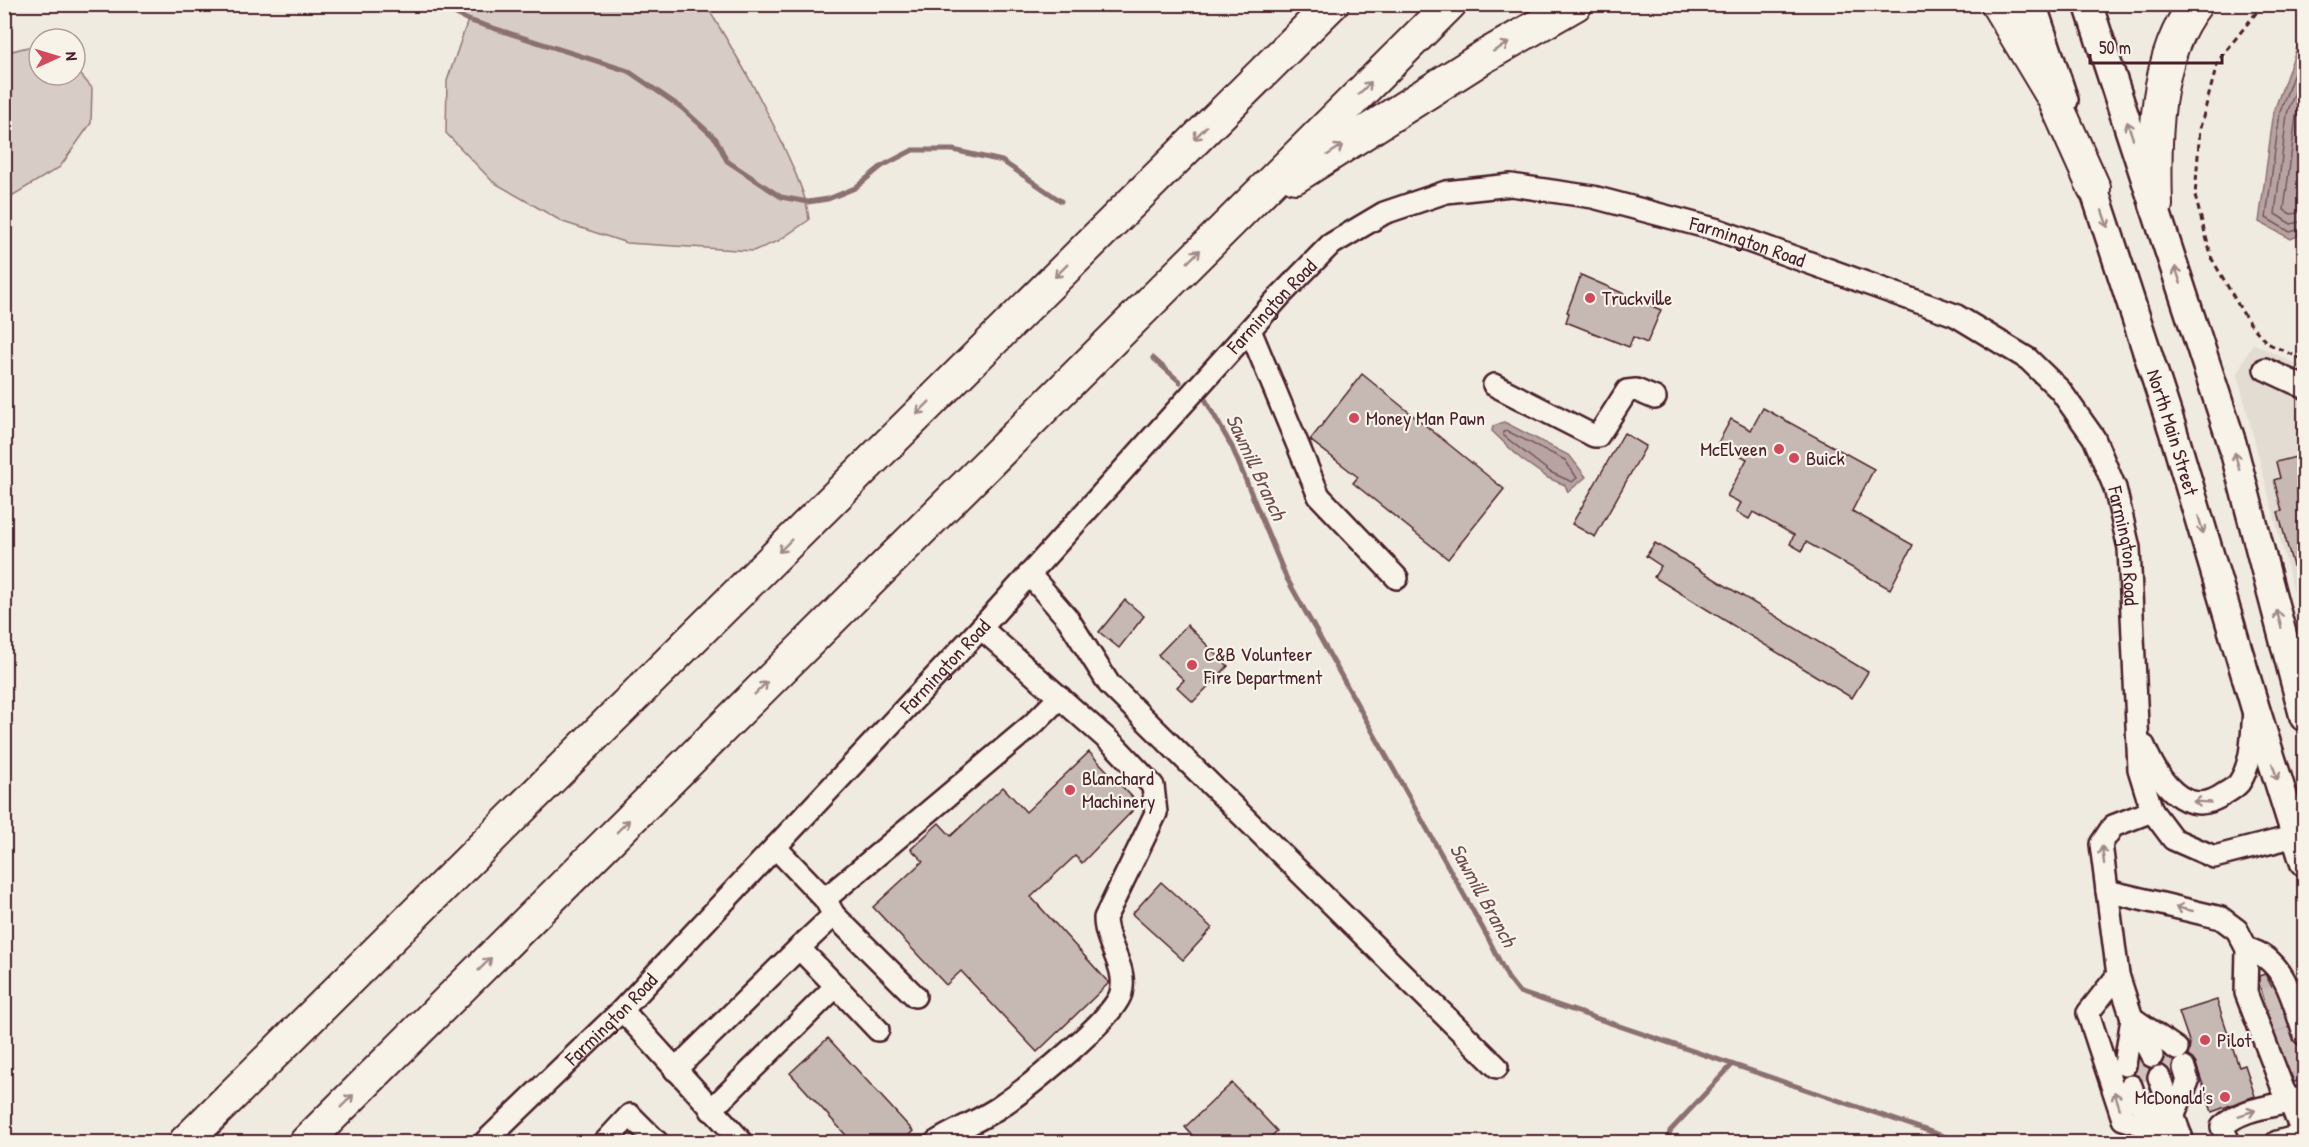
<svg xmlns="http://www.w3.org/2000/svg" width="2309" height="1147" font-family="'Patrick Hand',sans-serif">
<rect width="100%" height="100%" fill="#f0ebe0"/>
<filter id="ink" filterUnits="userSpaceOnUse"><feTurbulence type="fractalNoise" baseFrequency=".0167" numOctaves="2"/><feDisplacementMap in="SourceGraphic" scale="12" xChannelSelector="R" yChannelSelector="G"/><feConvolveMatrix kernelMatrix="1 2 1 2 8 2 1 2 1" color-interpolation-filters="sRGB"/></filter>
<g filter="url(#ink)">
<!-- built -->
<path fill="#e3dcd2" d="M 2253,343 L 2304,368 L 2304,632 L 2237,373 Z"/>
<!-- green -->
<path fill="#d8cdc6" stroke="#917678" stroke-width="1.5" d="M 437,5 L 706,5 C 737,56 767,107 791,163 C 799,182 807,199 809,220 L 778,241 L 753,251 L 627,243 L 563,222 L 493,182 L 446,133 L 447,81 L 468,20 Z
M 36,45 L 39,46 L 39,75 L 75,75 L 75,68 L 92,88 L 91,123 L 60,167 L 5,200 L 5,57 L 12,51 Z"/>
<!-- water -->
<path fill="#b7a4a2" stroke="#8b6f72" stroke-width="1.5" d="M 2304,34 L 2304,233 L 2291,239 L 2259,222 L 2274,111 L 2300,39 Z
M 1504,422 L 1570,456 L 1586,477 L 1568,492 L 1565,485 L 1548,478 L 1521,459 L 1492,431 L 1493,426 Z"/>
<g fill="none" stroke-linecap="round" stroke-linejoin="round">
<!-- shore -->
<path stroke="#76545b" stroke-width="1.5" d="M 2304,45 L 2280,112 L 2266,218 L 2290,232 L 2304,228
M 2304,67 L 2287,114 L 2275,214 L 2291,224 L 2304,221
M 2304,93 L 2296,116 L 2284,210 L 2291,214 L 2304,212
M 1507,431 L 1565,460 L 1577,478 L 1572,482 L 1550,472 L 1504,436 L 1503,432 Z"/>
<!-- stream -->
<path stroke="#8b6f72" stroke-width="5" d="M 437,4 L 468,20 L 628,71 L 682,108 L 716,139 L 727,161 L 781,197 L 808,202 L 828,199 L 855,188 L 882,166 L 913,150 L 953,150 L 1002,161 L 1061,201
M 1153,358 L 1180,382
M 1205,399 L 1232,447 L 1286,577 L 1487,936 L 1508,978 L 1519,992 L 1961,1142
M 1668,1142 L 1670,1131 L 1731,1066"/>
</g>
<!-- building -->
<path fill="#c6b8b3" stroke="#4a1f2b" stroke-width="1.5" d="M 1581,275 L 1661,310 L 1647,343 L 1633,337 L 1629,347 L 1566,322 L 1569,313 L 1567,312 Z
M 1362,374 L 1504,489 L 1448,559 L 1353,483 L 1358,477 L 1310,440 Z
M 1763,408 L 1874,469 L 1852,511 L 1913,545 L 1890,589 L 1806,542 L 1802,551 L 1790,544 L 1794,535 L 1753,512 L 1749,519 L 1736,512 L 1741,503 L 1727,496 L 1747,459 L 1718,443 L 1731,419 L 1751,430 Z
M 1624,433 L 1646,446 L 1595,537 L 1572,524 Z
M 2304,455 L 2304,562 L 2293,566 L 2278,512 L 2282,511 L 2274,480 L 2280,478 L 2276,462 Z
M 1655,543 L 1868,672 L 1852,698 L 1654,577 L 1661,566 L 1646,556 Z
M 1125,600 L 1144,616 L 1119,648 L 1099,632 Z
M 1187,625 L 1228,666 L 1193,702 L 1177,687 L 1184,680 L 1158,655 Z
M 1089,752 L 1139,804 L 1082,863 L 1075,856 L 1031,897 L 1109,983 L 1037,1052 L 961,971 L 946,985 L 873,907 L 923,861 L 911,849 L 939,823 L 951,836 L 1003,787 L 1026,812 Z
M 1161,882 L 1212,928 L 1183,960 L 1132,914 Z
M 2265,974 L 2279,1000 L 2292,1038 L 2301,1046 L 2304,1056 L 2304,1079 L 2294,1082 L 2274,1031 L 2259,984 L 2259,976 Z
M 2217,1000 L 2239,1067 L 2245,1065 L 2255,1096 L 2212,1112 L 2196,1064 L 2188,1056 L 2190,1044 L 2179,1012 Z
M 828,1038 L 913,1131 L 901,1143 L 853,1143 L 790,1073 Z
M 1232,1083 L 1277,1131 L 1264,1143 L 1199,1143 L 1185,1127 Z"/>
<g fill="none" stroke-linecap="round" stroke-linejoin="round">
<!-- minor-tunnel -->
<path stroke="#cfc2bc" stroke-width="21" stroke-dasharray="21 10" stroke-linecap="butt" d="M 2264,1000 L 2284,994
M 2271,1021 L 2291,1014
M 2278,1043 L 2298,1037
M 2165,1052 L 2172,1072
M 2138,1061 L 2145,1081
M 2285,1064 L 2304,1057"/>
<!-- minor casing -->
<g stroke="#4a1f2b" stroke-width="26">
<g id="minor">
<path d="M 1250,330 L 1319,496 L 1397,578"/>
<path d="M 2265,369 L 2304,387"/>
<path d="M 1494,385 L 1594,436 L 1598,436 L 1627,391 L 1636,390 L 1655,398"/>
<path d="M 1029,574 L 1068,619 L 1109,684 L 1497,1067"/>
<path d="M 2144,746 C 2157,778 2185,822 2224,794 C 2229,791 2236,787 2239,783 C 2253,763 2252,733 2254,710"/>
<path d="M 2152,811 L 2113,826 L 2101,844 L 2118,975 L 2132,1018 L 2152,1056"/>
<path d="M 775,847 L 825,899 L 834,915 L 915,996"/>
<path d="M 2107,891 L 2221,918 L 2237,930 L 2247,949 L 2246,993 L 2283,1089 L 2290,1102 L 2304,1097"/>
<path d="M 825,899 L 1033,724 L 1060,697"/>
<path d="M 2247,949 C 2285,958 2293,1001 2304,1034"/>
<path d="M 2118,975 L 2088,1013 L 2123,1119 L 2181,1136"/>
<path d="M 836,986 L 878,1030"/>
<path d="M 622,1010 L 742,1142"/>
<path d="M 2135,1020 L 2177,1049"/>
<path d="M 2125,1065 L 2132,1018"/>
<path d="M 675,1070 L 799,948"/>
<path d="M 2159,1077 L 2183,1142"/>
<path d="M 2131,1086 L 2136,1101 L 2173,1117"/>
<path d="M 711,1110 L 836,986 L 799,948 L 834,915"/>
<path d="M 2173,1117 L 2188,1081 L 2184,1068"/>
<path id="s1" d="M 485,1142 L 622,1010 L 981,628 L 1279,297 L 1330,245 L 1384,213 L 1446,192 L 1511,185 L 1593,197 L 1718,230 L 1955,315 L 2028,359 L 2060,390 L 2094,438 L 2115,488 L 2129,548 L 2139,769 L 2152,811 L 2173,839 L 2214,857 L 2296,836"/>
<path d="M 605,1142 L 630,1115 L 657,1142"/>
<path d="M 936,1142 C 957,1129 981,1120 1001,1106 C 1026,1089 1114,1019 1121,993 C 1128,966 1105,945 1105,918 L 1156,813 L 1153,786 L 1116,747 L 981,628"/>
<path d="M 2229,1142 L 2222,1127 C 2239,1110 2267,1107 2290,1102 L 2303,1135 L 2277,1142"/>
</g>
</g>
<!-- major casing -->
<g stroke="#4a1f2b" stroke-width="32">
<g id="major">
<path d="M 2032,4 L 2064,100"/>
<path d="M 2088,4 L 2232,443 L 2304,717"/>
<path id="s2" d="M 2087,168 L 2173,431 L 2255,707 L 2304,862"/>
</g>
</g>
<!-- highway casing -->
<g stroke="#4a1f2b" stroke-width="36">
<path id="highway" d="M 1997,4 L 2054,99 L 2094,188
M 1295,177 L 1485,56 L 1576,4
M 2156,205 C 2154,142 2154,56 2196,4
M 185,1142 L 1332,4
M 306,1142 L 1450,4"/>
</g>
<!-- path -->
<path stroke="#4a1f2b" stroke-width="3" stroke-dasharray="6 4.5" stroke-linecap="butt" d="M 2263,4 L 2218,61 L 2200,128 L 2195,196 L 2212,259 L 2247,320 L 2267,343 L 2304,360"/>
<!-- minor -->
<use href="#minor" stroke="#f7f3e8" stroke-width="21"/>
<!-- major -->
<use href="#major" stroke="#f7f3e8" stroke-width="27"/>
<!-- highway -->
<use href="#highway" stroke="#f7f3e8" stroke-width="32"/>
</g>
<!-- one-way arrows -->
<defs><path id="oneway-shaft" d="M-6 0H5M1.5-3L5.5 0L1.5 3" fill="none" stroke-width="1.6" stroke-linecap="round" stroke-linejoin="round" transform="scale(1.5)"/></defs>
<g stroke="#a0898a">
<use href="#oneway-shaft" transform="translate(1501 47) rotate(-29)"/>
<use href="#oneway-shaft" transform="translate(1365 88) rotate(-45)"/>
<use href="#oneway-shaft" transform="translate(2130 130) rotate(-109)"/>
<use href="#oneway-shaft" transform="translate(1200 133) rotate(135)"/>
<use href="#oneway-shaft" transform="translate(1335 150) rotate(-33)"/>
<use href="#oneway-shaft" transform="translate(2105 219) rotate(71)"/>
<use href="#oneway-shaft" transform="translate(1194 256) rotate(-45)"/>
<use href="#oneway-shaft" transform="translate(1061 271) rotate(135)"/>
<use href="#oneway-shaft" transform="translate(2178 275) rotate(-108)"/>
<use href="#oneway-shaft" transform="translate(923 408) rotate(135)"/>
<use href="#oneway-shaft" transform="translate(2237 461) rotate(-105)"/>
<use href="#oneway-shaft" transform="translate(2201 525) rotate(74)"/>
<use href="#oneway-shaft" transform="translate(785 546) rotate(135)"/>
<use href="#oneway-shaft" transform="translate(2279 619) rotate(-105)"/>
<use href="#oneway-shaft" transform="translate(761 688) rotate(-45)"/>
<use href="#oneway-shaft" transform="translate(2275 772) rotate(72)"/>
<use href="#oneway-shaft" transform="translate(2202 802) rotate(-177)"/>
<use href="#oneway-shaft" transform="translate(623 826) rotate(-45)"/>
<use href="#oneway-shaft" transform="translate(2103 855) rotate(-97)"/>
<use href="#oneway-shaft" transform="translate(2184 909) rotate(-167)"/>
<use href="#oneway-shaft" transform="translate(485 964) rotate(-45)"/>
<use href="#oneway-shaft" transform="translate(2117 1100) rotate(-108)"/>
<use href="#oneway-shaft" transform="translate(347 1101) rotate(-45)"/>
<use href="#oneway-shaft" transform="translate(2247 1113) rotate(-18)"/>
</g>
</g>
<!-- markers -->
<g fill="#d1495b" stroke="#f7f3e8" stroke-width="2">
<circle cx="1590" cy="298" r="6"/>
<circle cx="1354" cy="418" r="6"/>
<circle cx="1779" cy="449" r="6"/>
<circle cx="1794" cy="458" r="6"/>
<circle cx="1192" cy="665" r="6"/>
<circle cx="1070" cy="790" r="6"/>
<circle cx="2205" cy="1040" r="6"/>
<circle cx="2225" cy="1097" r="6"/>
</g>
<g text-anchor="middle" stroke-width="4.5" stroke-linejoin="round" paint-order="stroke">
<!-- street labels -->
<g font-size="20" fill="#4a1f2b" stroke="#f7f3e8">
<text dy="7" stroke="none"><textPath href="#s1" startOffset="1670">Farmington Road</textPath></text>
<text dy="7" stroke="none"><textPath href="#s1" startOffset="1148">Farmington Road</textPath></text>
<text dy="7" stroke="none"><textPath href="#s2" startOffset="278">North Main Street</textPath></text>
<text dy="7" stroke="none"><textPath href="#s1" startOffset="2192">Farmington Road</textPath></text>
<text dy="7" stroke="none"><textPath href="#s1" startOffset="662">Farmington Road</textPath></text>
<text dy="7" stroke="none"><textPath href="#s1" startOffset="176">Farmington Road</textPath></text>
</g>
<!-- poi labels -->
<g font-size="20" fill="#4a1f2b" stroke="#f7f3e8" text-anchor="start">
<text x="1602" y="305">Truckville</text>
<text x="1366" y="425">Money Man Pawn</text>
<text x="1767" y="456" text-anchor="end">McElveen</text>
<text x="1806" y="465">Buick</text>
<text x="1204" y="661">C&amp;B Volunteer<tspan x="1204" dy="23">Fire Department</tspan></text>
<text x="1082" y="785">Blanchard<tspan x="1082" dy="23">Machinery</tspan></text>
<text x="2217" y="1047">Pilot</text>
<text x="2213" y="1104" text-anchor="end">McDonald's</text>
</g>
<!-- water labels -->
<g font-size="21" font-style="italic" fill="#704e55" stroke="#f7f3e8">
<text transform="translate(1256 467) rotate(65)" y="7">Sawmill Branch</text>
<text transform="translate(1483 895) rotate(61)" y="7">Sawmill Branch</text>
</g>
</g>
<!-- margin -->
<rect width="2309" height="1147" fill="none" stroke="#f7f3e8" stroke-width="24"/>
<rect x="12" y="12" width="2285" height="1123" fill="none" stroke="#4a1f2b" stroke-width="2" filter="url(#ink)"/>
<!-- north arrow -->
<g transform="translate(57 57) rotate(86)"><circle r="28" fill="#f7f3e8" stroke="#b29e9c" stroke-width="1.5"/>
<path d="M0-4.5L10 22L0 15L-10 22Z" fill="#d1495b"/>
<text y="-9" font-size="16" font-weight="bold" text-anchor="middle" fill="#4a1f2b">N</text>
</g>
<!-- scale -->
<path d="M2090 54v9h132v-9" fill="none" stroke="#4a1f2b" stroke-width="3"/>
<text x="2099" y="54" font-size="18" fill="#4a1f2b" stroke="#f7f3e8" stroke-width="4.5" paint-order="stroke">50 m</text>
</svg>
